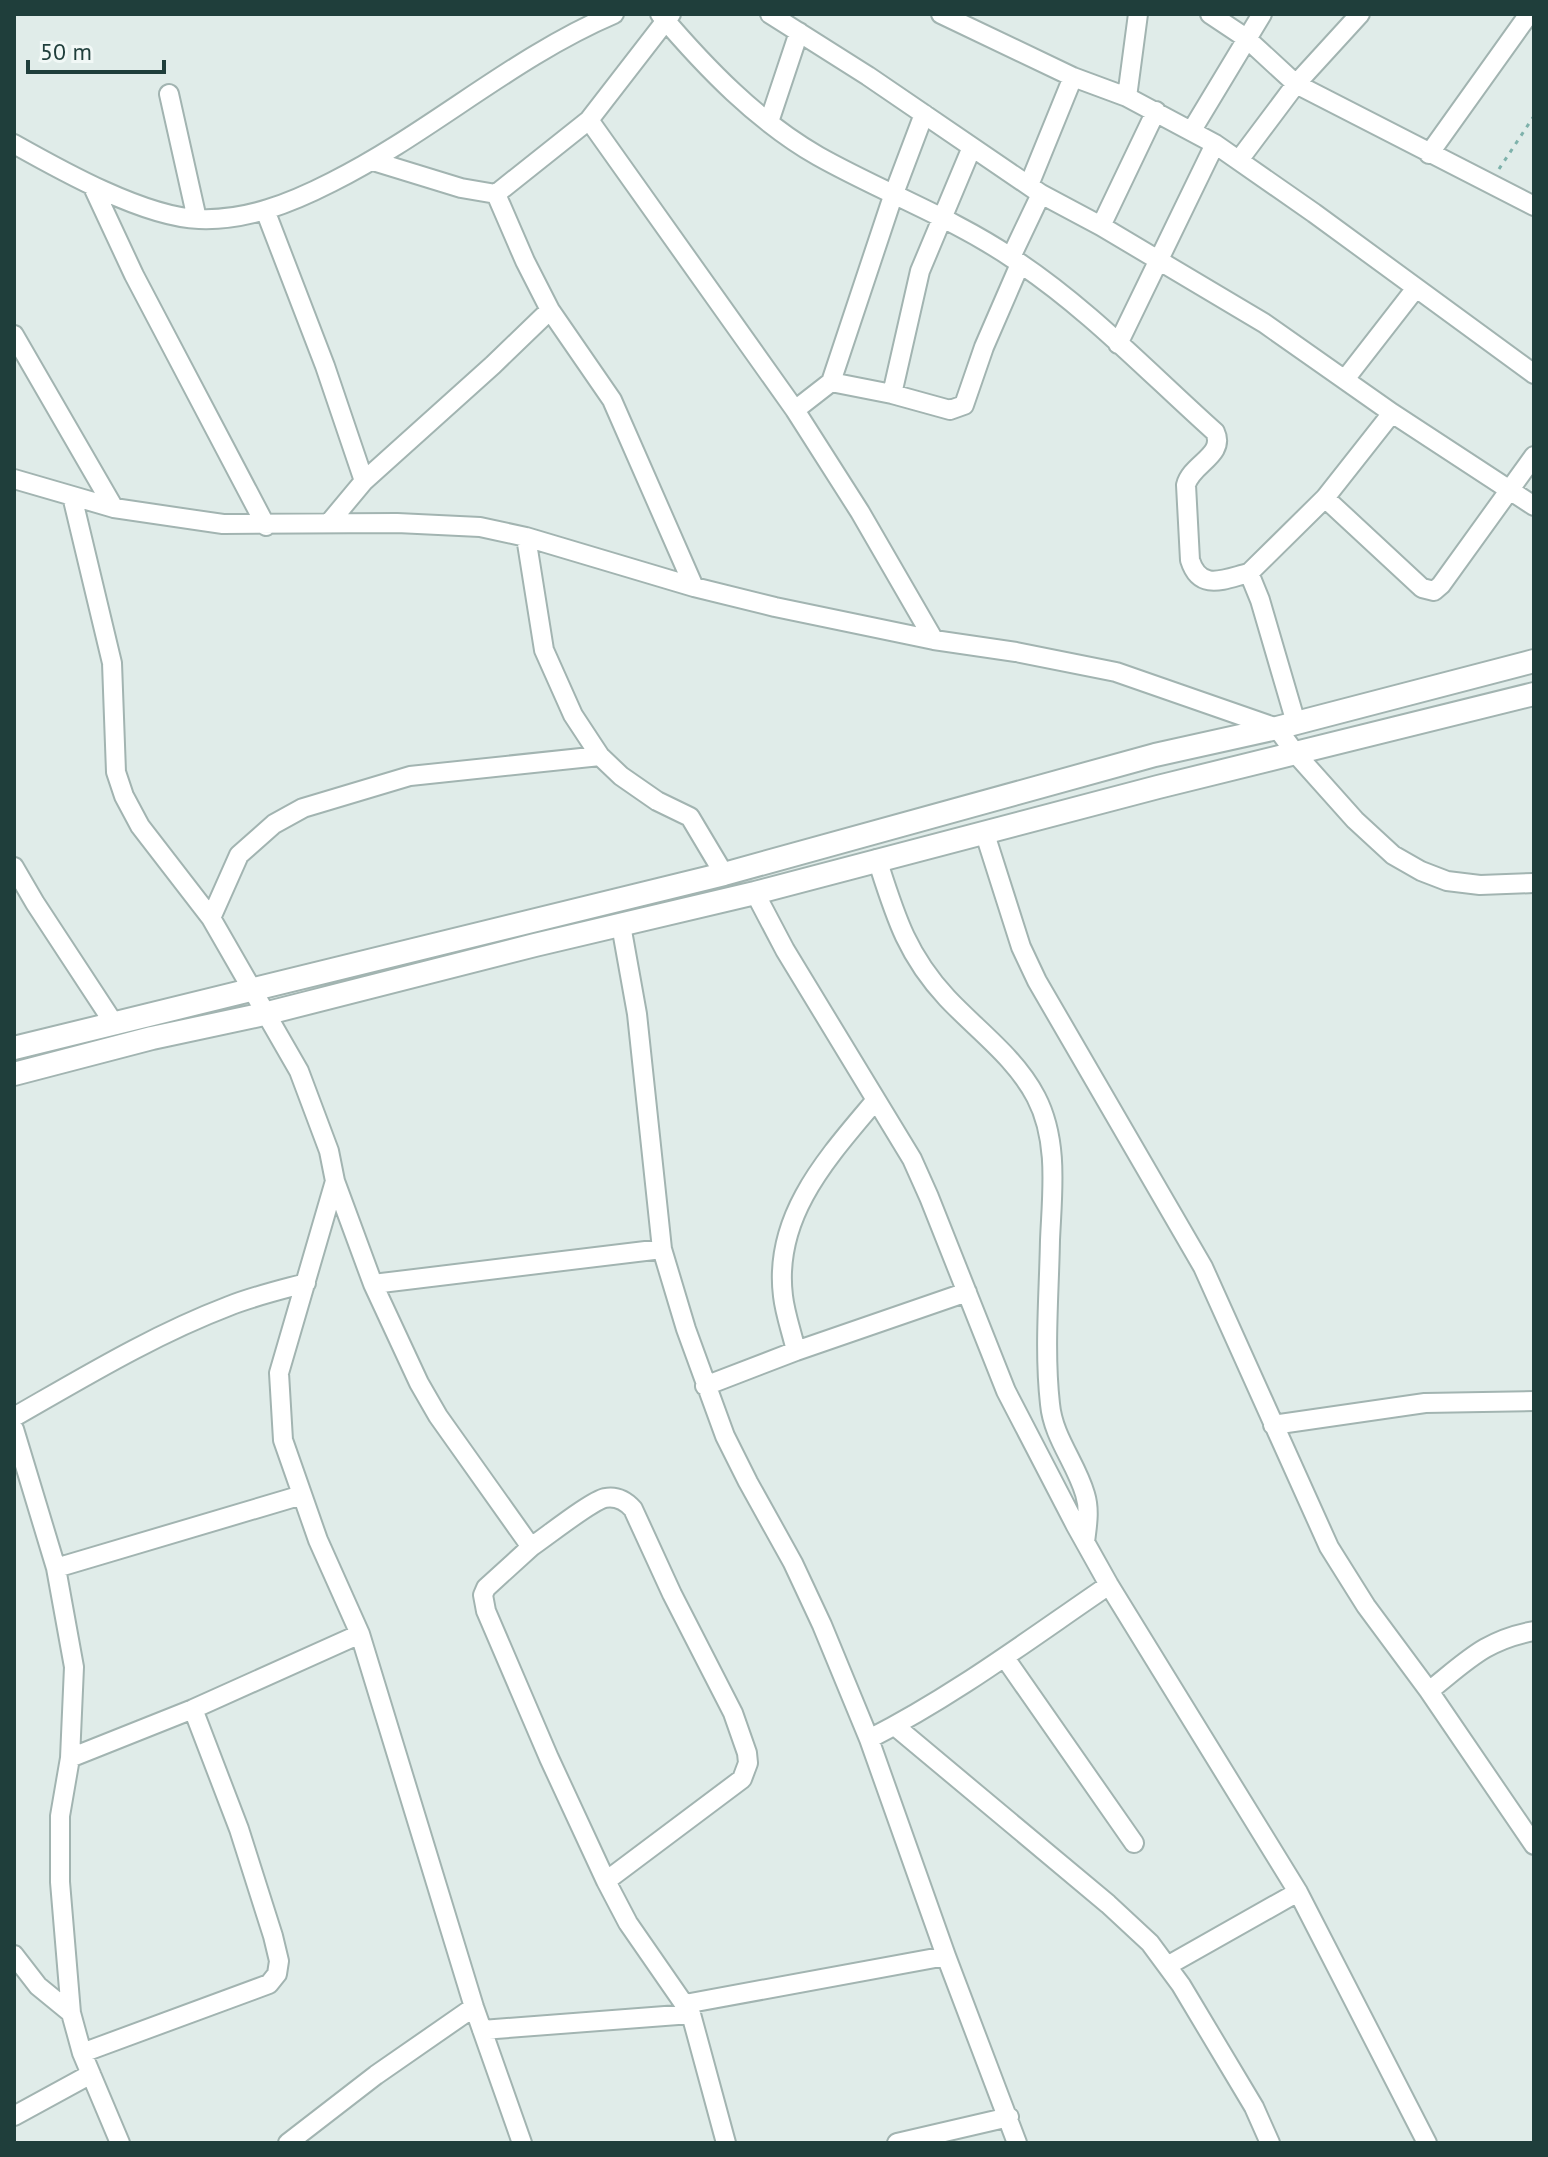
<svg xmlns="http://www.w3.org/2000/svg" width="1548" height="2157" font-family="'PT Sans',sans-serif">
<rect width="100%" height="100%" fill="#e0ece9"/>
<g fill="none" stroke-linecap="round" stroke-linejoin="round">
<!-- minor casing -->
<g stroke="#a2b4b1" stroke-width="22">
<path id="minor" d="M 660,14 C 706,68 757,121 818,156 C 882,192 951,217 1012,258 C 1087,307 1149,373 1215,432 C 1226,455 1191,464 1186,485 L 1190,560 C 1200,592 1224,579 1249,573
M 770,14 L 868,76 L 1041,194 L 1101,226 L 1264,323 L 1392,413 L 1534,506
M 941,14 L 1073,77 L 1127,97 L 1215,144 L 1314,213 L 1534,374
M 1210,14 L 1246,38 L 1296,84 L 1534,206
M 169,94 L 197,219
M 1127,97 L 1138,14
M 589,120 L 795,410 L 860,512 L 934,640
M 769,122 L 799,32
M 1192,130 L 1262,14
M 14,144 C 62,171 144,217 199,219 C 246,221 291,203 332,182 C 430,133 513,57 614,14
M 1429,154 L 1529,14
M 1239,160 L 1296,84 L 1360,14
M 373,161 L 461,188 L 496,194 L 589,120 L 671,14
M 1029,185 L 1073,77
M 93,187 L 134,275 L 266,526
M 496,194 L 525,261 L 550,310 L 612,400 L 694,587
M 265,210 L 325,366 L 364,481
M 1101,226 L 1156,111
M 1011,257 L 1041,194
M 14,335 L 114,508
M 1118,344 L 1215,144
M 1346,378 L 1416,288
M 831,382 L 892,394 L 950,410 L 964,405 L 984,347 L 1020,264
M 892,394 L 920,271 L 972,147
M 795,410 L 831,382 L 893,196 L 924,114
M 14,479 L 114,508 L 223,524 L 397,523 L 480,527 L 526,537 L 694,587 L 775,607 L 934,640 L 1016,652 L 1116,672 L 1277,728 L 1296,754 L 1355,820 L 1393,855 L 1421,871 L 1447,881 L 1480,885 L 1534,883
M 72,496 L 112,663 L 116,772 L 124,796 L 140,826 L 211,918 L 299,1071 L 329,1151 L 335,1181 L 279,1373 L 283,1440 L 318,1540 L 360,1634 L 474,2007 L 522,2143
M 1325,498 L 1422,588 L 1434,591 L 1441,585 L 1534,456
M 329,523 L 364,481 L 493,365 L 550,310
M 526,537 L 544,650 L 573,715 L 600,756 L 621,776 L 657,801 L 690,817 L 724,874
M 1296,723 L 1260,600 L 1249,573 L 1325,498 L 1392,413
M 985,834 L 1021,947 L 1037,981 L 1203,1267 L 1329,1547 L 1366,1606 L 1429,1691 L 1534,1845
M 877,859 C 895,915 906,954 947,998 C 978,1031 1015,1057 1036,1097 C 1059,1141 1052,1193 1050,1240 C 1049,1295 1044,1350 1050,1404 C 1053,1437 1076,1463 1085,1494 C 1090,1510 1087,1526 1085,1542
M 14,867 L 35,903 L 115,1025
M 755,893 L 785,950 L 912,1159 L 929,1197 L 1006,1391 L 1076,1526 L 1109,1585 L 1298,1892 L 1427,2143
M 211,918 L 239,855 L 274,824 L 303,808 L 410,776 L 600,756
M 621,925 L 637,1014 L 662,1249 L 686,1329 L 725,1436 L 748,1482 L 793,1563 L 822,1625 L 869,1739 L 946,1956 L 1017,2143
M 335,1181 L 373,1284 L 419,1383 L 438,1416 L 531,1547 L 486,1588 L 483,1595 L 486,1611 L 549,1758 L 606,1881 L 628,1923 L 691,2014 L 726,2143
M 373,1284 L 662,1249
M 796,1351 C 792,1333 785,1314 783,1296 C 773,1216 828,1157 875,1101
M 705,1386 L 796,1351 L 967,1292
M 14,1417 C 84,1377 153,1335 229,1306 C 254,1296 280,1290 306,1283
M 1273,1425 L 1425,1403 L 1534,1401
M 14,1429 L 56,1568 L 74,1667 L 70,1758 L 60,1816 L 60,1882 L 71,2013 L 82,2053 L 120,2143
M 531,1547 C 546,1537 591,1501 605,1498 C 616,1496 625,1500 633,1509 L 672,1594 L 733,1713 L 747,1753 L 748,1763 L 742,1779 L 606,1881
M 56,1568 L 302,1495
M 1005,1658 L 1134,1843
M 1429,1691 C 1467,1661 1485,1640 1534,1631
M 895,1726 L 1108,1904 L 1150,1943 L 1181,1985 L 1254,2107 L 1270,2143
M 869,1739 C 954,1696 1031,1638 1109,1585
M 70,1758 L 193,1709 L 360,1634
M 14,1955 L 38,1986 L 71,2013
M 1167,1966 L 1298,1892
M 685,2004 L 946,1956
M 482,2030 L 691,2014
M 82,2053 L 269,1984 L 277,1974 L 279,1961 L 273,1936 L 239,1829 L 193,1709
M 14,2116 L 91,2074
M 288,2143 L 376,2075 L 474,2007
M 897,2143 L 1009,2117"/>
</g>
<!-- tertiary casing -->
<g stroke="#a2b4b1" stroke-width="26">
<path id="tertiary" d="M 14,1048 L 724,874 L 1155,755 L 1277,728 L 1534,661
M 14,1074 L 152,1038 L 264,1014 L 535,945 L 755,893 L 1158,787 L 1534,694"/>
</g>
<!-- path -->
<path stroke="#7eb2ab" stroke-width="3" stroke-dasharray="4 6" stroke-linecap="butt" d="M 1499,169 L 1534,116"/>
<!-- minor -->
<use href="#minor" stroke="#fff" stroke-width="18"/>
<!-- tertiary -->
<use href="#tertiary" stroke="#fff" stroke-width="22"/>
</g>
<!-- border -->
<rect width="1548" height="2157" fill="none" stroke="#1f3e3b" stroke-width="32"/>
<!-- scale -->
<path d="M28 60v12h136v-12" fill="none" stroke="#1f3e3b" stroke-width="4"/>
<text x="40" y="60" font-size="24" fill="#1f3e3b" stroke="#f1f8f6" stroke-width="6" paint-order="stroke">50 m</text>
</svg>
